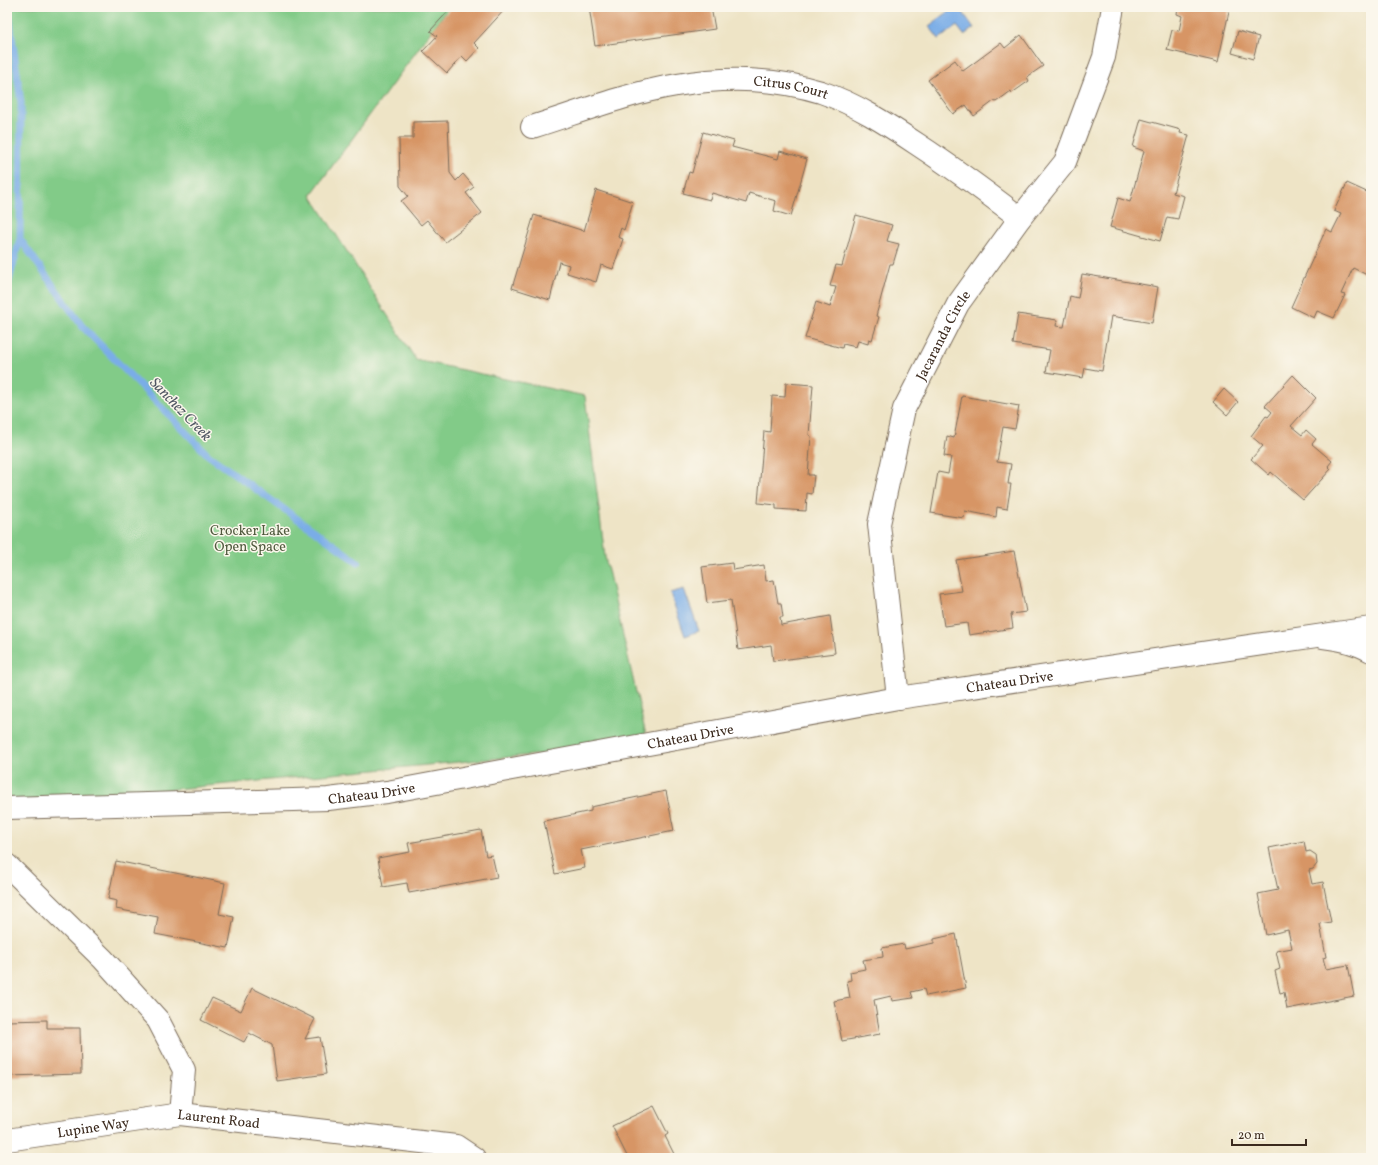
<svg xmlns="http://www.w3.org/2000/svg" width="1378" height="1165" font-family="Vollkorn,serif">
<rect width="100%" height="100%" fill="#fbf7ec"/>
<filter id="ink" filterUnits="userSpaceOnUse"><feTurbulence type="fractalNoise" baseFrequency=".025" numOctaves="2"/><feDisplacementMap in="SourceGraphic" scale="8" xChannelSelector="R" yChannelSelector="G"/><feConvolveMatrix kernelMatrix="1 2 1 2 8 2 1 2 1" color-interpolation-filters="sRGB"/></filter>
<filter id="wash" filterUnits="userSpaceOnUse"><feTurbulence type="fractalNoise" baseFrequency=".012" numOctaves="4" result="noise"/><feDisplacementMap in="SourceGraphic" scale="16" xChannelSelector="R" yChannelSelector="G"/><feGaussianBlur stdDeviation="0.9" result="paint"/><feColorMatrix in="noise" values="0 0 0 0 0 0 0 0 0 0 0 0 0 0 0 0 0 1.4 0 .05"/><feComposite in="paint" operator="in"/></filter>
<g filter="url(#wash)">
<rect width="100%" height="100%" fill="#eee4c6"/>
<!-- green -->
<path fill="#82cb88" stroke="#5e7a53" d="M 7,7 L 449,7 L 311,195 L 416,360 L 585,396 L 605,557 L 648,744 L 7,805 Z"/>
<!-- water -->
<path fill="#7aade7" stroke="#5a6c82" d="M 955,7 L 959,7 L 974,28 L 964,35 L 957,26 L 939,39 L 929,26 Z
M 684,589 L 699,631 L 685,636 L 670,593 Z"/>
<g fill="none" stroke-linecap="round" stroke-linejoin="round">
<!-- stream -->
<path stroke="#7aade7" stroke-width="7" d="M 20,239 L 82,326 L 208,455 L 358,562
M 7,288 L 20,239 L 21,103 L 8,7"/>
</g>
<g id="blocks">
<!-- building -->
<path fill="#d79565" d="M 452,7 L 507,7 L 474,43 L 479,48 L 467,61 L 462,56 L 447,73 L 423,51 L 437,36 L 430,31 Z
M 589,7 L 711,7 L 715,29 L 595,46 Z
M 1178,7 L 1230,7 L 1218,62 L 1167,50 L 1172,30 L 1179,31 L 1182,16 L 1177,14 Z
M 1238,31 L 1259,37 L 1253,59 L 1232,53 Z
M 1021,35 L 1043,66 L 1027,77 L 1029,81 L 1012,93 L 1011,91 L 996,102 L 994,101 L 974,116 L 966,105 L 953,114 L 928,80 L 955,60 L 963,71 L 1001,43 L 1005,48 Z
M 1141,119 L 1181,130 L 1180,133 L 1189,135 L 1173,193 L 1184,196 L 1178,219 L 1167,217 L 1160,241 L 1110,227 L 1118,198 L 1130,202 L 1144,151 L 1133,147 Z
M 448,121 L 450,173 L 456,181 L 463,174 L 474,187 L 466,193 L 482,213 L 445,242 L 427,220 L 421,225 L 401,201 L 408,196 L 400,186 L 399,138 L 413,138 L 413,122 Z
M 703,132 L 734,141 L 732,147 L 778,159 L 780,151 L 807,159 L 791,216 L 774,211 L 776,201 L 749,193 L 746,203 L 712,193 L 710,200 L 683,193 L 689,172 L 692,173 Z
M 1347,183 L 1371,194 L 1371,277 L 1353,268 L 1341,294 L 1345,295 L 1334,318 L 1317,311 L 1314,318 L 1291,307 L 1326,229 L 1332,232 L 1341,214 L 1334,211 Z
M 596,190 L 633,202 L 624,230 L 621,228 L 618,237 L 623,239 L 613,269 L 601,265 L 596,282 L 567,273 L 569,265 L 559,262 L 550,300 L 512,288 L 534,215 L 584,231 Z
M 856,215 L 892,225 L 887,241 L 899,244 L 893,264 L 890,264 L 876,316 L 879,317 L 872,340 L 869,339 L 868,344 L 858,341 L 856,347 L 843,344 L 842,348 L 805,338 L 816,302 L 830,307 L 836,287 L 830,286 L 836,265 L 842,266 Z
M 1082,274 L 1158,287 L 1152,323 L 1111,316 L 1102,371 L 1085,368 L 1083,378 L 1046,372 L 1050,350 L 1013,344 L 1018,314 L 1057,320 L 1056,326 L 1064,327 L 1070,296 L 1078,298 Z
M 1293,375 L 1316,398 L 1291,426 L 1302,435 L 1306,430 L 1316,439 L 1312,444 L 1332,461 L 1328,466 L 1331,469 L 1303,500 L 1271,472 L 1269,475 L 1251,459 L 1263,446 L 1251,436 L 1266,416 L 1268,417 L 1272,412 L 1265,406 Z
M 786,383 L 813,385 L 809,435 L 811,436 L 808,475 L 814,475 L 812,494 L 807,493 L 806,511 L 776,509 L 776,505 L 758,503 L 764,431 L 770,432 L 772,396 L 785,397 Z
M 1224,389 L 1238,402 L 1227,415 L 1213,402 Z
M 962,396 L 1019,406 L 1015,429 L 1003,427 L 997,462 L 1011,464 L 1008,484 L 1011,484 L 1007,509 L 997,507 L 996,517 L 965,511 L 964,518 L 931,513 L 938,472 L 948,474 L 951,457 L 944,456 L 947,436 L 954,438 Z
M 1014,551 L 1026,612 L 1011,614 L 1013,628 L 969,635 L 967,623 L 944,626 L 939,594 L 962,591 L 956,560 Z
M 732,563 L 733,570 L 764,565 L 766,581 L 774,580 L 778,603 L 781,603 L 783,617 L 780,617 L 781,625 L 830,616 L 835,653 L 773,661 L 771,645 L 738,650 L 731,600 L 707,603 L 702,567 Z
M 666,791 L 674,831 L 581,850 L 585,868 L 555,874 L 544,821 L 591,811 L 591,807 Z
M 481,830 L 486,856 L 492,855 L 497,877 L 409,893 L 407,883 L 383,887 L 378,858 L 410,852 L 408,843 Z
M 1304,841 L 1306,852 L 1310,851 L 1316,855 L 1317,864 L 1313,869 L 1309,870 L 1312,884 L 1323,882 L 1331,922 L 1320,924 L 1326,957 L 1323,958 L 1326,969 L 1348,965 L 1354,996 L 1287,1009 L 1284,992 L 1280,993 L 1275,971 L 1280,969 L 1276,951 L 1292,948 L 1288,930 L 1266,935 L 1258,894 L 1278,890 L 1269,848 Z
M 116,861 L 225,883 L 219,914 L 234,917 L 228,948 L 155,934 L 158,917 L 116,909 L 117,901 L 108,899 Z
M 956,934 L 966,988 L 926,996 L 924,989 L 911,992 L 913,998 L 892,1001 L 891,996 L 874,1000 L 880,1034 L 842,1041 L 834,1001 L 850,998 L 847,981 L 851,980 L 850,972 L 865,969 L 863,960 L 883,957 L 882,948 L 904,944 L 905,949 L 934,943 L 934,939 Z
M 252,988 L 315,1019 L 305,1039 L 320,1037 L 326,1074 L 277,1081 L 272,1045 L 249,1033 L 244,1042 L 201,1020 L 212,998 L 241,1011 Z
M 47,1020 L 47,1028 L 80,1028 L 81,1074 L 7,1076 L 7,1021 Z
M 654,1106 L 668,1134 L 665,1136 L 676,1158 L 628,1158 L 612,1126 Z"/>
</g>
</g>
<g filter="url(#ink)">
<use href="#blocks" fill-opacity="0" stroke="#7a6b59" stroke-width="1"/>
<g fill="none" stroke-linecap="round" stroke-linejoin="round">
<!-- minor casing -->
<g stroke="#7a6b59" stroke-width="24">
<g id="minor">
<path id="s1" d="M 532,127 C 580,112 628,93 677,85 C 724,77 775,78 821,92 C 856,104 887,124 917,144 C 952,167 986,192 1020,218"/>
<path d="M 1323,637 C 1340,639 1356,642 1371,651"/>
<path id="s2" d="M 898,698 L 879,524 L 904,409 L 958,304 L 1020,218 L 1065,162 L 1104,57 L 1113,7"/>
<path d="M 7,865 L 103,959 L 158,1020 L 184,1070 L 180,1114"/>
<path id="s3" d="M 7,1140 L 180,1114 L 456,1146 L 474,1158"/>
</g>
</g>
<!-- tertiary casing -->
<g stroke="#7a6b59" stroke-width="24">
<g id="tertiary">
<path id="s4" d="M 7,808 L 328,799 L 387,792 L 898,698 L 1371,628"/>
</g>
</g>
<!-- minor -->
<use href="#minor" stroke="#fff" stroke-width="22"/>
<!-- tertiary -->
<use href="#tertiary" stroke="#fff" stroke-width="22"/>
</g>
</g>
<g text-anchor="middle" stroke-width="3" stroke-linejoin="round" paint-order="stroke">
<!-- street labels -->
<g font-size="14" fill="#3b2a1e" stroke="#fbf7ec">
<text dy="5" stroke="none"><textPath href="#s1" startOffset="266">Citrus Court</textPath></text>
<text dy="5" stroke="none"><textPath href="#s2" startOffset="376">Jacaranda Circle</textPath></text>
<text dy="5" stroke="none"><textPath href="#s4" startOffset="1013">Chateau Drive</textPath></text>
<text dy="5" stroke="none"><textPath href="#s4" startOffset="689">Chateau Drive</textPath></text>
<text dy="5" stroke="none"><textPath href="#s4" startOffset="365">Chateau Drive</textPath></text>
<text dy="5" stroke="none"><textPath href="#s3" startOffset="214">Laurent Road</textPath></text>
<text dy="5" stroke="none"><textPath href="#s3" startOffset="87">Lupine Way</textPath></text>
</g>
<!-- park labels -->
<g font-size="14" fill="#505a3e" stroke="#fbf7ec">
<text x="250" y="535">Crocker Lake<tspan x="250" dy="16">Open Space</tspan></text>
</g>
<!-- water labels -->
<g font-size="15" font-style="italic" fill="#515864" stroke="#fbf7ec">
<text transform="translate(181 409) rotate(46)" y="5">Sanchez Creek</text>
</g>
</g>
<!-- margin -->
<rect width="1378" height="1165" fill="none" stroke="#fbf7ec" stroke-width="24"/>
<!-- scale -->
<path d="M1232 1139v6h74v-6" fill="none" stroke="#3b2a1e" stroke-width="2"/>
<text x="1238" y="1139" font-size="12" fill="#3b2a1e" stroke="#fbf7ec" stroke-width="3" paint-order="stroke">20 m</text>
</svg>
